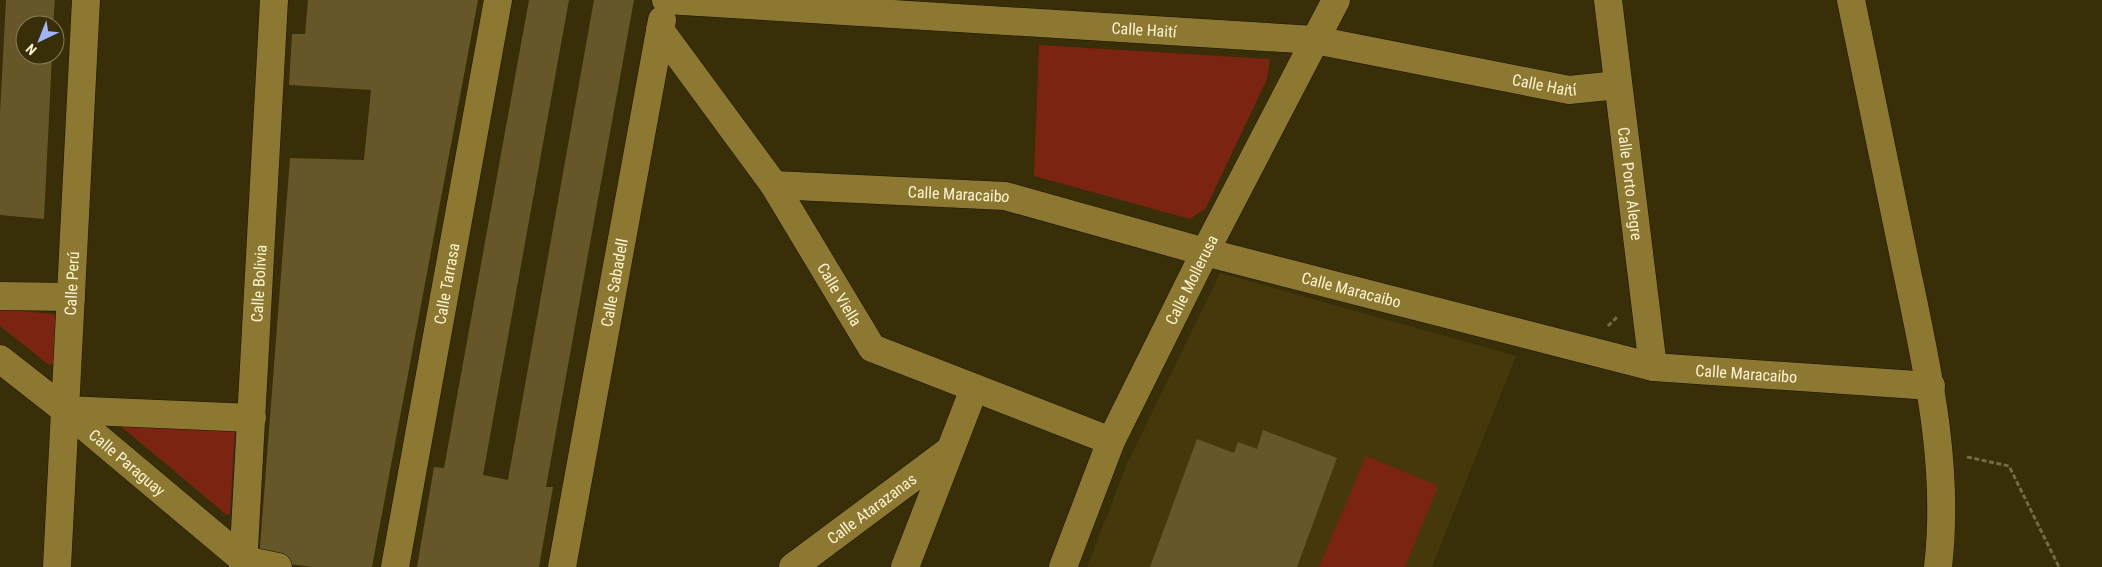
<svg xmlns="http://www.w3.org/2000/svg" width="2102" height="567" font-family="'Roboto Condensed',sans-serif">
<rect width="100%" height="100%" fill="#382e07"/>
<!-- built -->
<path fill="#45390c" d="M 1220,273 L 1516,356 L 1432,567 L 1087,567 L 1127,464 Z"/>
<!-- green -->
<path fill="#7c2412" d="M 1039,45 L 1270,59 L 1267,79 L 1206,208 L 1190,219 L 1034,176 Z
M 0,309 L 54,314 L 58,317 L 56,363 L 49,365 L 0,326 Z
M 122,423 L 235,430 L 230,514 L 227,515 L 123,428 Z
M 1366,456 L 1438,486 L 1405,567 L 1319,567 Z"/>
<!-- building -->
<path fill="#655728" d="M 6,0 L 55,0 L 53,25 L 25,25 L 25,55 L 52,55 L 44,219 L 0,215 L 0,113 Z
M 308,0 L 478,0 L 372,567 L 312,567 L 259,560 L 290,158 L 364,160 L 371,90 L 289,85 L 292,34 L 305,34 Z
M 529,0 L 569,0 L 483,475 L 508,480 L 594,0 L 634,0 L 546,487 L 553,487 L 539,567 L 417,567 L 434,467 L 444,468 Z
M 1263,430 L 1337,458 L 1297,567 L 1150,567 L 1197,439 L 1234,453 L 1238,442 L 1257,449 Z"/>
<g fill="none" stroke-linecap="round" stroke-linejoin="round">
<!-- street casing -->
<g stroke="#1c1602" stroke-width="29">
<g id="street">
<path id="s1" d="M 666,0 L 1315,40 L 1569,90 L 1618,85"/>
<path id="s2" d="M 1608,0 L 1653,367"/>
<path id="s3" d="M 660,30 L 774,185 L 872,348 L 1111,441"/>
<path id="s4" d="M 774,185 L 1005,196 L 1205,252 L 1653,367 L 1931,386"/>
<path d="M 0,296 L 71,297"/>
<path id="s5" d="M 0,359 L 65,410 L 252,567"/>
<path d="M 65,410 L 252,418"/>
<path d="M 244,560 L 278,567"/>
<path id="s6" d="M 57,567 L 86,0"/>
<path id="s7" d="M 243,567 L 274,0"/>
<path id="s8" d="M 395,567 L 498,0"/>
<path id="s9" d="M 562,567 L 662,20"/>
<path id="s10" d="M 793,567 L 950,450"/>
<path d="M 905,567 L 974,389"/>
<path id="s11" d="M 1063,567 L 1111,441 L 1205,252 L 1336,0"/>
</g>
</g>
<!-- secondary casing -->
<g stroke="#1c1602" stroke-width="29">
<path id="secondary" d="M 1851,0 C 1870,89 1888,178 1906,267 C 1927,367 1950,465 1938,567"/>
</g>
<!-- path -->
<path stroke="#746a45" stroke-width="3" stroke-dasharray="5 2.5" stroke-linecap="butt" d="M 1608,326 L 1618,316
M 1967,457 L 2009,466 L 2059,567"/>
<!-- street -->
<use href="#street" stroke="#8c7831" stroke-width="28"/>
<!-- secondary -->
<use href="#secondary" stroke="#8c7831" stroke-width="28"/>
</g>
<g text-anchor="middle" stroke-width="4" stroke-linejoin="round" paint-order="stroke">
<!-- street labels -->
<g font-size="16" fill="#fdf3d0" stroke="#382e07">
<text dy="6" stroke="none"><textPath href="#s1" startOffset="479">Calle Haití</textPath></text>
<text dy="6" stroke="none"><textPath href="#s1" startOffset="884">Calle Haití</textPath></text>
<text dy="6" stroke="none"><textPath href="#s2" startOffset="185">Calle Porto Alegre</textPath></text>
<text dy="6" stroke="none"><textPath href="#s4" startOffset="185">Calle Maracaibo</textPath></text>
<text dy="6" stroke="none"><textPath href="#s11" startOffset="315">Calle Mollerusa</textPath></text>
<text dy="6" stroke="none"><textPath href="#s6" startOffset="284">Calle Perú</textPath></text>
<text dy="6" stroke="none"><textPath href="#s7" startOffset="284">Calle Bolivia</textPath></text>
<text dy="6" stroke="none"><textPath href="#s8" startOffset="288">Calle Tarrasa</textPath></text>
<text dy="6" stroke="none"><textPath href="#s9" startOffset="289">Calle Sabadell</textPath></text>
<text dy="6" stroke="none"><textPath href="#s4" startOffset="590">Calle Maracaibo</textPath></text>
<text dy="6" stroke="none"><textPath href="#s3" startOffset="320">Calle Viella</textPath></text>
<text dy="6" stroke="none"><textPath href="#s4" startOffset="995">Calle Maracaibo</textPath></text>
<text dy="6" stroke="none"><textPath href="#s5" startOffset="164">Calle Paraguay</textPath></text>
<text dy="6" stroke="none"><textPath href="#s10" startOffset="98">Calle Atarazanas</textPath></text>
</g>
</g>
<!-- north arrow -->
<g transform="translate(40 40) rotate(223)"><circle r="24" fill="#382e07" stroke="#877d57"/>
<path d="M0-4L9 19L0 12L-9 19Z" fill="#a1b3fd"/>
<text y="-8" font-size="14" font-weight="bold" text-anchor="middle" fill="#fdf3d0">N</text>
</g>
</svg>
